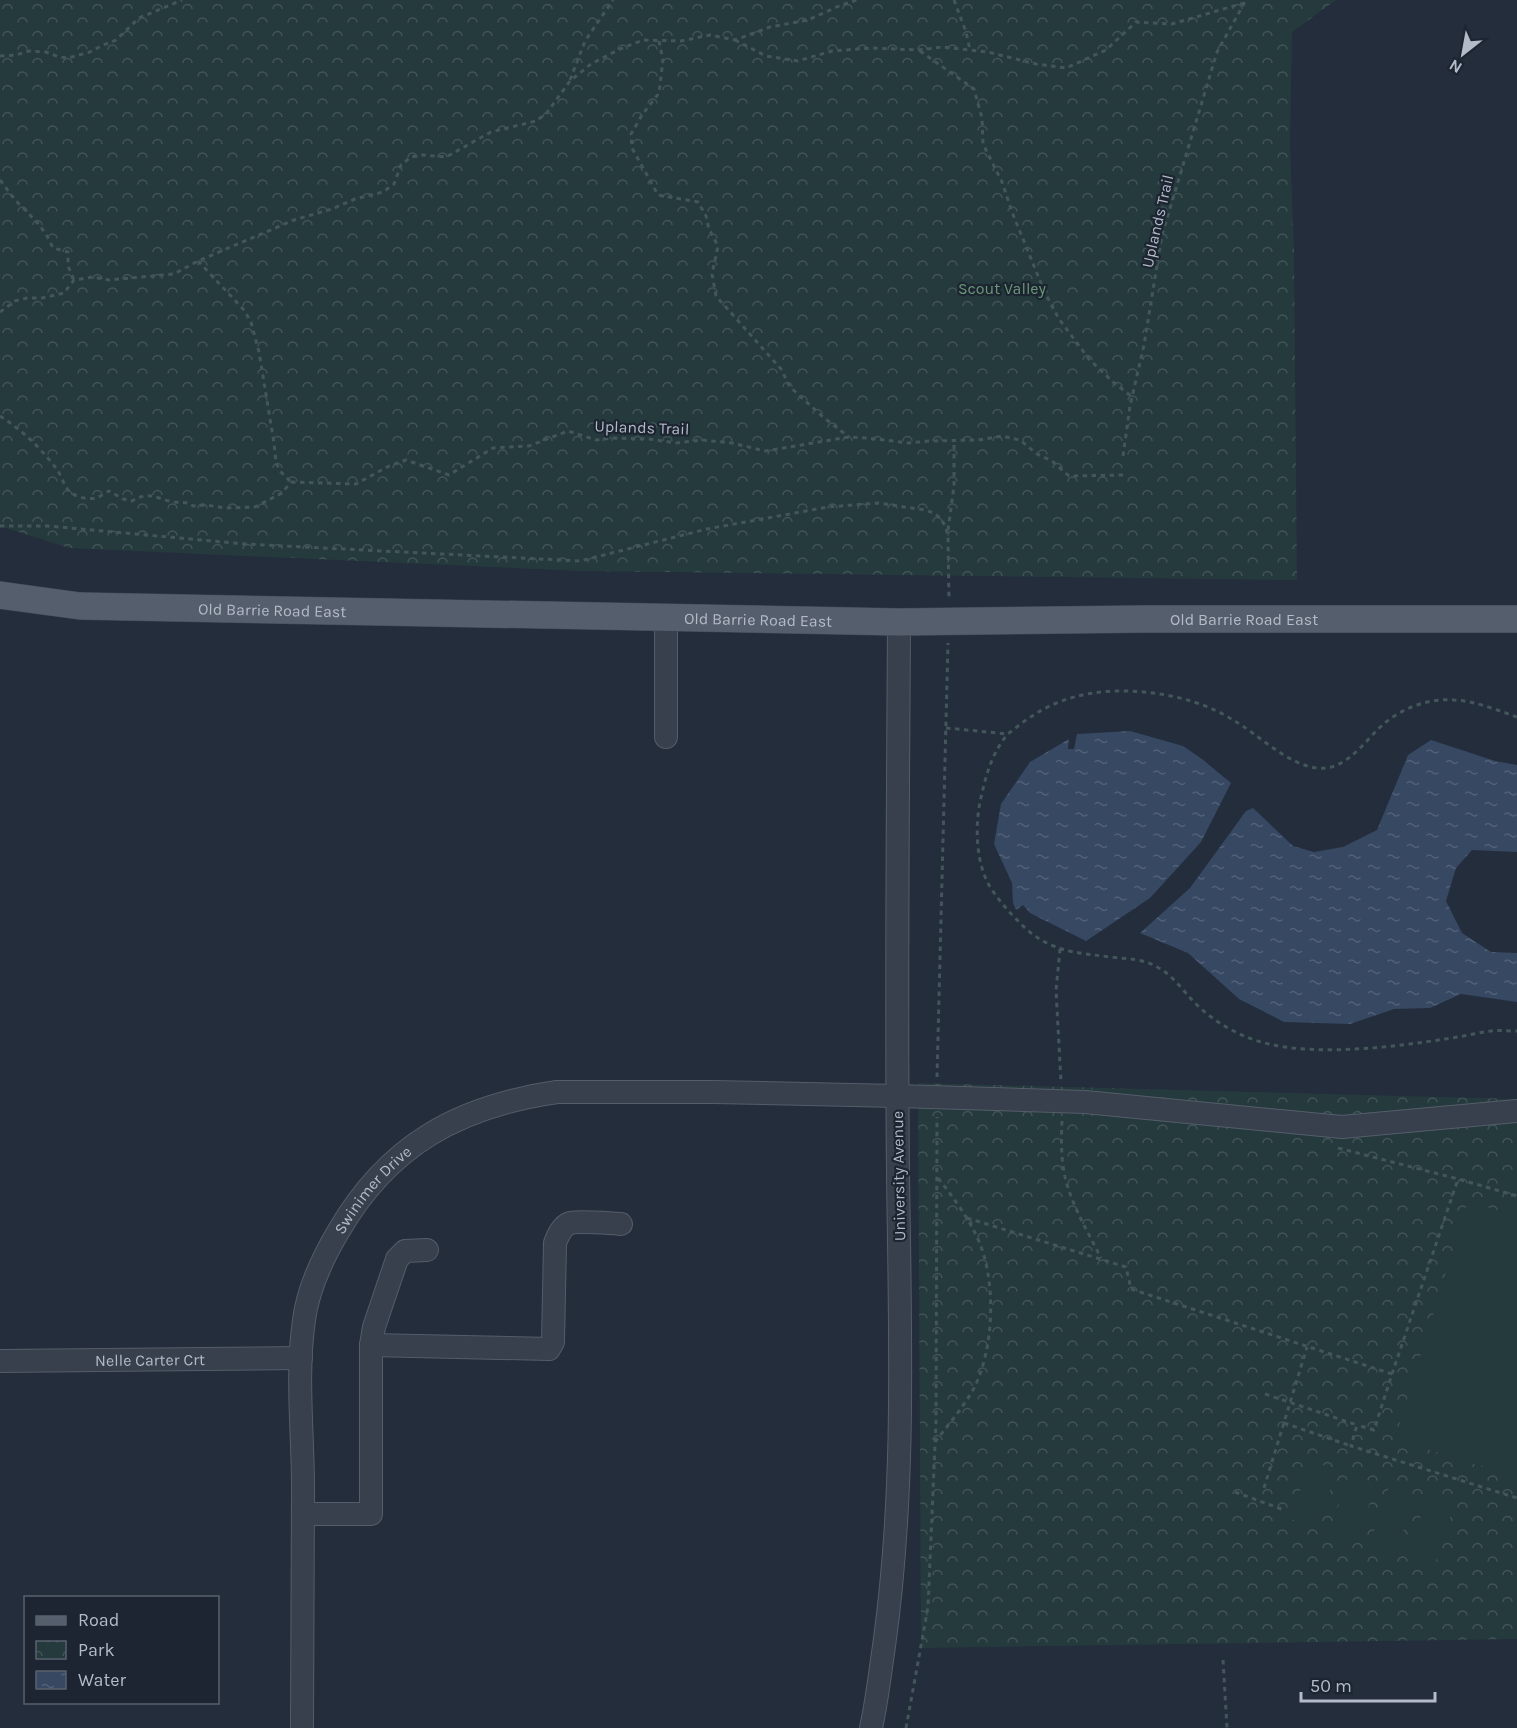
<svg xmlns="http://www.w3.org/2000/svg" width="1517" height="1728" font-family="Karla,sans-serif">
<defs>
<pattern id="park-crowns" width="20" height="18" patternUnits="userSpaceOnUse" patternTransform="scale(1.5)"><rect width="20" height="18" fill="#253a3d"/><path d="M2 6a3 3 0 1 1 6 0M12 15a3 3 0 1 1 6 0" fill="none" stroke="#425458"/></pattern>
<pattern id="water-ripples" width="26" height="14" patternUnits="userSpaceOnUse" patternTransform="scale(1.5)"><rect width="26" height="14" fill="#374863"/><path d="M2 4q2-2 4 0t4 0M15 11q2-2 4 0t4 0" fill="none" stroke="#526078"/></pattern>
</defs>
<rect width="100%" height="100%" fill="#232d3c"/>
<!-- park -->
<path fill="url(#park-crowns)" d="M 0,0 L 1336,0 L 1292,32 L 1290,144 L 1294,251 L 1297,580 L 581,571 L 69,548 L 0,526 Z
M 918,1083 L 1517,1099 L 1517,1639 L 921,1648 Z"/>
<!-- pitch -->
<path fill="#253a3d" d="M 1468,1201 L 1517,1217 L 1517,1477 L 1395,1439 Z
M 1310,1461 L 1337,1470 L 1317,1529 L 1291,1519 Z
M 1349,1475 L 1376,1484 L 1356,1543 L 1329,1534 Z
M 1389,1487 L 1415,1496 L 1395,1555 L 1369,1546 Z
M 1427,1499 L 1453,1508 L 1434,1567 L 1407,1558 Z"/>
<!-- water -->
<path fill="url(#water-ripples)" d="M 1130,731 L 1183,746 L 1202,759 L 1231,783 L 1201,842 L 1150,898 L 1086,941 L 1030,913 L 1023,905 L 1016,910 L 1013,903 L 1012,883 L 994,844 L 1001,804 L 1030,762 L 1069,739 L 1068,749 L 1074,749 L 1077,734 Z
M 1431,740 L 1495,761 L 1517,765 L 1517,852 L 1472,850 L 1456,868 L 1446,901 L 1462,933 L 1491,952 L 1517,953 L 1517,1002 L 1461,994 L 1430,1008 L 1394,1009 L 1350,1024 L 1284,1022 L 1239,999 L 1188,953 L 1140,933 L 1190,888 L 1246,811 L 1253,808 L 1293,846 L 1314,852 L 1343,847 L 1377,830 L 1408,755 Z"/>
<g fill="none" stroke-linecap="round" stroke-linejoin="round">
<!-- minor casing -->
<g stroke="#555d6a" stroke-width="24">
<g id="minor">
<path d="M 666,737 L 666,617"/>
<path d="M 371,1345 L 549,1349 L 553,1342 L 555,1243 C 558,1235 562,1226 570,1223 C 577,1221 611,1223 621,1224"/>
<path id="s1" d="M 0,1361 L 301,1358"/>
<path d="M 303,1514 L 371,1514 L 371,1345 L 374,1327 L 397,1259 L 405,1251 L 427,1250"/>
<path id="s2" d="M 302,1728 C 302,1648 303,1568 303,1488 C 303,1433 296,1375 304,1320 C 308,1289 322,1259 338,1232 C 388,1145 459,1106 557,1092 L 713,1092 L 898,1096 L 1085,1102 L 1342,1127 L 1517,1111"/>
<path d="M 871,1728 C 877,1701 880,1673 884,1646 C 906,1489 900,1331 898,1173 C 896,989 898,806 899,622"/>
</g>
</g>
<!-- major casing -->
<g stroke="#404955" stroke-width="28">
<g id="major">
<path id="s3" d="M 0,595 L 80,606 L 899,622 L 1146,619 L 1517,619"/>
</g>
</g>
<!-- path -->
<path stroke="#43575a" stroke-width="3" stroke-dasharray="4.5 4.5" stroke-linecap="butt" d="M 954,0 L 966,32 L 970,50
M 735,40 L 766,56 L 798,61 L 832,51 L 871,48 L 918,50 L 943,47 L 988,52 L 1036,64 L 1066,68 L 1106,50 L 1136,22 L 1172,24 L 1244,3
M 659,41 L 663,60 L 659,93 L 642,115 L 631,134 L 632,148 L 658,195 L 698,202 L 706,216 L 709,229 L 718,246 L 712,274 L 716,296 L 781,369 L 790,387 L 823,417 L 849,437
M 920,51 L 974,89 L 982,118 L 983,144 L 1002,182 L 1012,212 L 1045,293 L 1059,319 L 1089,359 L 1113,382 L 1131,396
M 0,56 L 16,55 L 29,51 L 46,52 L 59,57 L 68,58 L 90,52 L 101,46 L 116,40 L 139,18 L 182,0
M 570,80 L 585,41 L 613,0
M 0,180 C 7,189 13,198 21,206 C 36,221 44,228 53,248 L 68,252 L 68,266 L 74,280
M 198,261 L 244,310 L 251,322 L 259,352 L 274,443 L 276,463 L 281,472 L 291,482
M 0,312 L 15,301 L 27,298 L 42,298 L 64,293 L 74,280 L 93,277 L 109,280 L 174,274 L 198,261 L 294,220 L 332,209 L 355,199 L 383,192 L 394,184 L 401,165 L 411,157 L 422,155 L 446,157 L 491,132 L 536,121 L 546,114 L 570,81 L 591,64 L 620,49 L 643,40 L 681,41 L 710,35 L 735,40 L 770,27 L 808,20 L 839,6 L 857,0
M 0,416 C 22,430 43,450 58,471 C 62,477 64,486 69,491 C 75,497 88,500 96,498 C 100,497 105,493 109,491 L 123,499 L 132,501 C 150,490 156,499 174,502 C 182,503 187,501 193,506 L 206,505 L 226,508 L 255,507 L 282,493 L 291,482
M 1123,456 L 1130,406 L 1144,345 L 1162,235 L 1217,52 L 1246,0
M 291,482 L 356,484 L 389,466 L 406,460 L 449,475 L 493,448 L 529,446 L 568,431 L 596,440 L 612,438 L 649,439 L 676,443 L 702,440 L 732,443 L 765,451 L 849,437 L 868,438 L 909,443 L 929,441 L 978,440 L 1002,436 L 1020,440 L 1037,454 L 1052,461 L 1069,476 L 1125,475
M 0,526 L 48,526 L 245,544 L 580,561 L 707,529 L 828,507 L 878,503 L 925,510 L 934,513 L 940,518 L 946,527 L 948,538 L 949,600
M 948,530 L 954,486 L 954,439
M 1517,717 C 1497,710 1475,701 1454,700 C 1430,698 1405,707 1386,722 C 1366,738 1348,771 1318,768 C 1289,766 1258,734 1233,720 C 1198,698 1154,690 1113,691 C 1078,693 1050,702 1022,723 C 1017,727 1011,731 1007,735 C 991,754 985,779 980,802 C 975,827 976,862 989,885 C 998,900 1010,913 1022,925 C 1051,954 1082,953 1119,958 C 1132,959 1146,960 1157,967 C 1173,975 1183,991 1195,1003 C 1215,1023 1242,1038 1269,1044 C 1319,1056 1394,1047 1445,1039 C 1461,1037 1476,1033 1491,1031 C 1499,1030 1508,1031 1517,1031
M 946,728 L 1008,734
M 1060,949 L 1056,990 L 1061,1082
M 937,1077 L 948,643
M 1062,1121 C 1061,1140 1061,1159 1065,1177 C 1072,1206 1088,1232 1101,1258
M 1338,1148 L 1458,1179 L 1517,1196
M 967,1218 L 1126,1267 L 1131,1289 L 1392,1374 L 1374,1430 L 1357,1425
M 1392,1374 L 1458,1179
M 1265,1394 L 1357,1425 L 1351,1446 L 1517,1498
M 1284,1423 L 1351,1446
M 935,1442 C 948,1425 962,1409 973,1390 C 995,1349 997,1276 976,1235 C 966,1214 952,1196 938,1178
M 1264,1488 L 1307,1347
M 1235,1492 L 1284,1510
M 1223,1660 L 1227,1728
M 906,1728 L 928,1607 L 936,1422 L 937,1117"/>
<!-- minor -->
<use href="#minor" stroke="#37404c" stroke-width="22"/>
<!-- major -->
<use href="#major" stroke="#555e6c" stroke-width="27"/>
</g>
<g text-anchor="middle" stroke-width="4.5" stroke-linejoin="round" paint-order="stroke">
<!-- street labels -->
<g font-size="16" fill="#b3bac8" stroke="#1c2531">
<text transform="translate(1157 221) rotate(-77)" y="6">Uplands Trail</text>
<text transform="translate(642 427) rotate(2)" y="6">Uplands Trail</text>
<text dy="6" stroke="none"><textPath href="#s3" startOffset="273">Old Barrie Road East</textPath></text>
<text dy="6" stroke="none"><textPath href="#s3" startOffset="759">Old Barrie Road East</textPath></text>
<text dy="6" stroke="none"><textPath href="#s3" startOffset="1245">Old Barrie Road East</textPath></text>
<text transform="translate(898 1176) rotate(-91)" y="6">University Avenue</text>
<text dy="6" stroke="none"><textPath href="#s2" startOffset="558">Swinimer Drive</textPath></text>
<text dy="6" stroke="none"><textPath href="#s1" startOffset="150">Nelle Carter Crt</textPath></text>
</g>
<!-- park labels -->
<g font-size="16" fill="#6a9876" stroke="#1c2531">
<text x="1002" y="294">Scout Valley</text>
</g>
</g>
<!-- legend -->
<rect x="24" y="1596" width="195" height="108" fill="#1c2531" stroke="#58616d" stroke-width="1.5"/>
<rect x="36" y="1616" width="30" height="9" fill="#555e6c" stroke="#58616d" stroke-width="1.5"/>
<text x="78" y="1626" font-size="18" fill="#b3bac8">Road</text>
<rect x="36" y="1641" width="30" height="18" fill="url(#park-crowns)" stroke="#58616d" stroke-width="1.5"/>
<text x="78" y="1656" font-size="18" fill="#b3bac8">Park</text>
<rect x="36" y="1671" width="30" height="18" fill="url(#water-ripples)" stroke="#58616d" stroke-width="1.5"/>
<text x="78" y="1686" font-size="18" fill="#b3bac8">Water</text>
<!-- north arrow -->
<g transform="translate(1463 54) rotate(211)" stroke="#1c2531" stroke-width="4.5" paint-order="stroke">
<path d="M0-4.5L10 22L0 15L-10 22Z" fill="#b3bac8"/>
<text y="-9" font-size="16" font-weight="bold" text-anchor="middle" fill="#b3bac8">N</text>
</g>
<!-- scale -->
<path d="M1301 1692v9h134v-9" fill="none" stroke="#b3bac8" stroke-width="3"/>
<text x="1310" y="1692" font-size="18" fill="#b3bac8" stroke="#1c2531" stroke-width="4.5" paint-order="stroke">50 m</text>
</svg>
